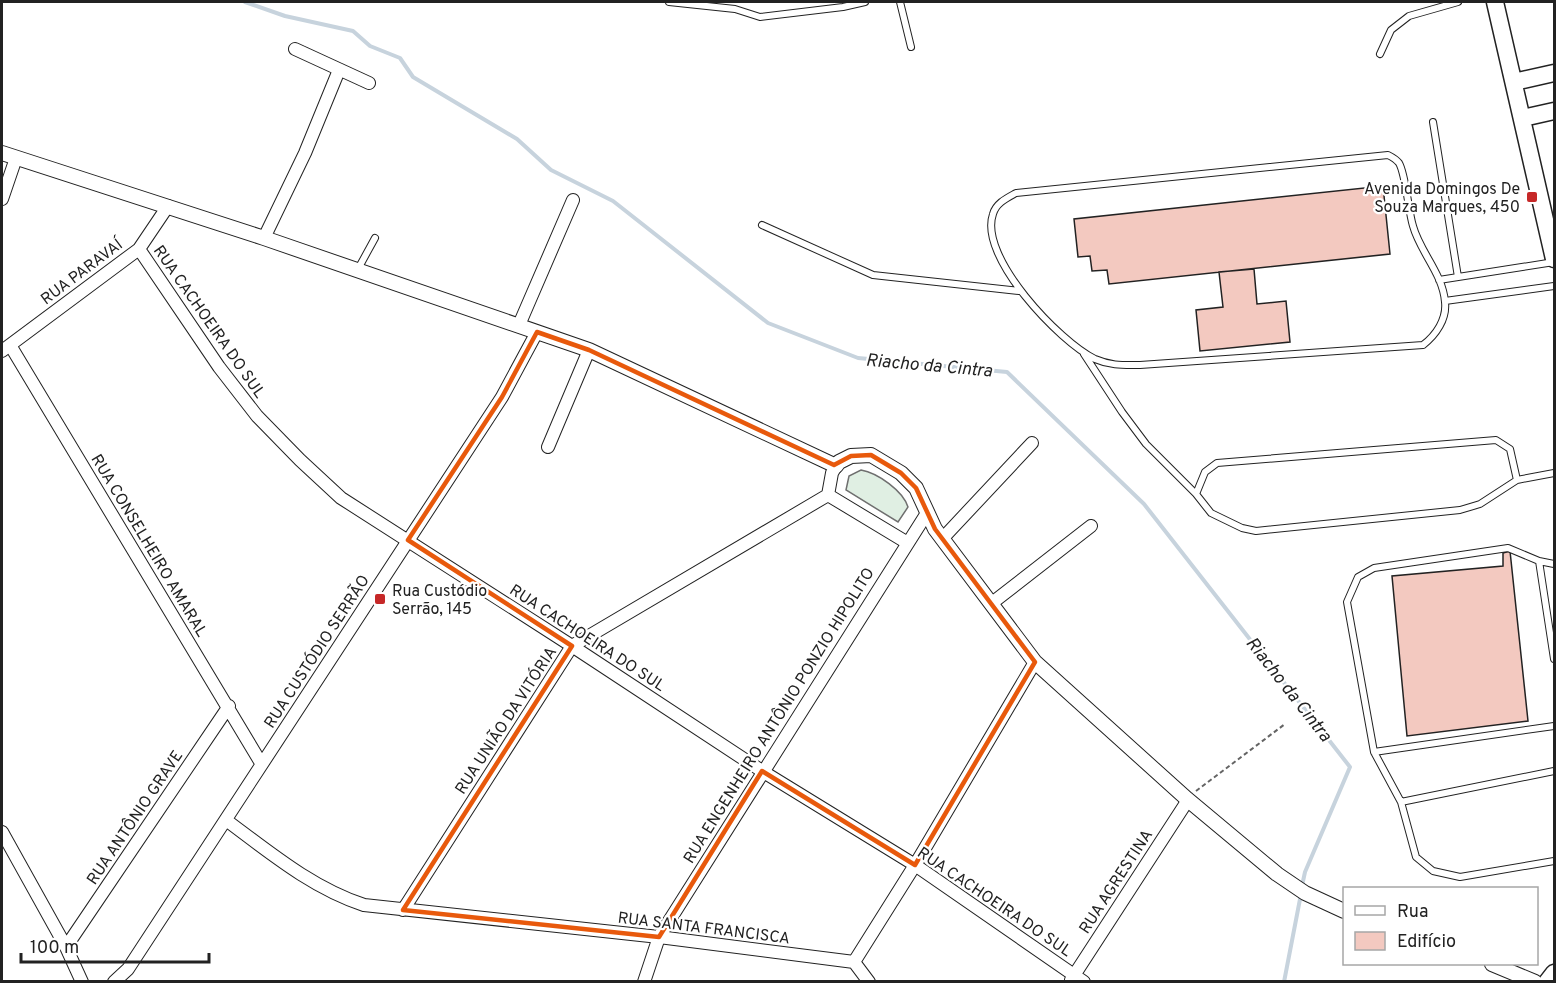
<svg xmlns="http://www.w3.org/2000/svg" width="1556" height="983" font-family="Overpass,sans-serif">
<rect width="100%" height="100%" fill="#fff"/>
<!-- green -->
<path fill="#e0efe3" stroke="#6f6f6f" stroke-width="1.5" d="M 861,470 C 878,473 903,491 908,507 L 898,522 L 846,490 L 849,476 Z"/>
<g fill="none" stroke-linecap="round" stroke-linejoin="round">
<!-- stream -->
<path stroke="#c7d3dd" stroke-width="4" d="M 245,2 L 285,16 L 353,31 L 370,46 L 400,58 L 413,77 L 517,139 L 551,170 L 613,201 L 768,323 L 858,358 L 1007,372 L 1144,504 L 1350,767 L 1305,872 L 1302,886
M 1284,982 L 1301,894"/>
</g>
<!-- building -->
<path fill="#f3c9c0" stroke="#222" stroke-width="1.5" d="M 1383,186 L 1390,254 L 1109,284 L 1107,270 L 1092,271 L 1090,256 L 1078,257 L 1074,219 Z
M 1254,269 L 1257,304 L 1286,301 L 1290,342 L 1200,351 L 1196,310 L 1223,307 L 1219,272 Z
M 1510,551 L 1528,721 L 1407,736 L 1392,576 L 1503,566 L 1503,553 Z"/>
<g fill="none" stroke-linecap="round" stroke-linejoin="round">
<!-- service casing -->
<g stroke="#222" stroke-width="8">
<path id="service" d="M 669,2 L 735,9 L 760,17 L 843,7 L 865,2
M 900,2 L 911,47
M 1380,54 L 1391,30 L 1409,16 L 1458,2
M 1433,122 L 1458,277
M 1388,155 C 1392,157 1396,159 1399,163 C 1406,175 1408,210 1413,226 C 1420,252 1443,274 1445,302 C 1447,319 1436,335 1423,345 L 1140,365 C 1124,365 1111,366 1095,359 C 1060,342 978,257 993,214 C 996,203 1007,198 1016,193 Z
M 762,225 L 873,275 L 1019,291
M 358,269 L 375,238
M 1439,280 L 1554,262
M 1445,301 L 1554,286
M 1084,354 L 1122,412 L 1146,444 L 1196,494
M 1517,480 L 1510,449 L 1496,440 L 1217,463 L 1205,472 L 1196,494 L 1211,513 L 1242,528 L 1256,531 L 1460,510 L 1480,504 L 1517,480 L 1554,473
M 1539,561 L 1554,659
M 1554,564 L 1539,561 L 1508,548 L 1374,568 L 1358,577 L 1347,602 L 1374,752 L 1401,802 L 1416,857 L 1433,871 L 1460,877 L 1554,861
M 1374,752 L 1554,726
M 1401,802 L 1554,771"/>
</g>
<!-- minor casing -->
<g stroke="#222" stroke-width="14">
<path id="minor" d="M 295,49 L 369,83
M 2,199 L 16,158
M 264,238 L 305,153 L 339,70
M 139,249 L 219,367 L 257,416 L 300,460 L 341,498 L 572,646 L 762,771 L 915,865 L 1084,982
M 519,325 L 573,200
M 10,345 L 261,763
M 2,351 L 139,249 L 168,206
M 548,447 L 589,350
M 836,466 L 832,473 L 828,495 L 906,542
M 943,538 L 1032,443
M 992,603 L 1091,526
M 226,820 C 269,852 312,888 364,905 L 659,937 L 854,962
M 2,832 L 66,947 L 82,982
M 403,910 L 572,646 L 828,495
M 66,947 L 229,706
M 854,962 L 915,865 L 1035,662
M 854,962 L 869,982
M 1071,980 L 1188,800
M 114,982 L 128,969 L 502,397 L 537,332
M 644,982 L 659,937 L 927,513"/>
</g>
<!-- tertiary casing -->
<g stroke="#222" stroke-width="16">
<path id="tertiary" d="M 2,153 L 264,238 L 589,350 L 836,466 L 839,462 L 851,456 L 871,455 L 901,473 L 916,488 L 935,529 L 1035,662 L 1187,799 L 1277,874 L 1305,893 L 1344,911
M 1492,964 L 1535,982"/>
</g>
<!-- secondary casing -->
<g stroke="#222" stroke-width="19">
<path id="secondary" d="M 1495,2 L 1554,259
M 1514,82 L 1554,73
M 1523,118 L 1554,111
M 1547,982 L 1554,973"/>
</g>
<!-- path -->
<path stroke="#646464" stroke-width="2" stroke-dasharray="4.5 3" stroke-linecap="butt" d="M 1196,791 L 1285,724"/>
<!-- service -->
<use href="#service" stroke="#fff" stroke-width="6"/>
<!-- minor -->
<use href="#minor" stroke="#fff" stroke-width="12"/>
<!-- tertiary -->
<use href="#tertiary" stroke="#fff" stroke-width="14"/>
<!-- secondary -->
<use href="#secondary" stroke="#fff" stroke-width="16"/>
</g>
<!-- marked area -->
<path fill="none" stroke="#e8590c" stroke-width="4.5" stroke-linejoin="round" d="M 537,332 L 589,350 L 834,465 L 851,456 L 871,455 L 901,473 L 916,488 L 935,529 L 1035,662 L 915,865 L 762,771 L 659,937 L 403,910 L 572,646 L 408,540 L 502,397 Z"/>
<!-- markers -->
<g fill="#c62828" stroke="#fff" stroke-width="2">
<rect x="1526" y="191" width="12" height="12" rx="3"/>
<rect x="374" y="593" width="12" height="12" rx="3"/>
</g>
<g text-anchor="middle" stroke-width="4.5" stroke-linejoin="round" paint-order="stroke">
<!-- poi labels -->
<g font-size="16" fill="#222" stroke="#fff" text-anchor="end">
<text x="1520" y="194">Avenida Domingos De<tspan x="1520" dy="18">Souza Marques, 450</tspan></text>
<text x="392" y="596" text-anchor="start">Rua Custódio<tspan x="392" dy="18">Serrão, 145</tspan></text>
</g>
<!-- street labels -->
<g font-size="16" fill="#222" stroke="#fff">
<text transform="translate(81 271) rotate(-37)" y="6">RUA PARAVAÍ</text>
<text transform="translate(210 321) rotate(55)" y="6">RUA CACHOEIRA DO SUL</text>
<text transform="translate(150 545) rotate(59)" y="6">RUA CONSELHEIRO AMARAL</text>
<text transform="translate(588 637) rotate(33)" y="6">RUA CACHOEIRA DO SUL</text>
<text transform="translate(316 651) rotate(-57)" y="6">RUA CUSTÓDIO SERRÃO</text>
<text transform="translate(778 715) rotate(-58)" y="6">RUA ENGENHEIRO ANTÔNIO PONZIO HIPOLITO</text>
<text transform="translate(505 720) rotate(-57)" y="6">RUA UNIÃO DA VITÓRIA</text>
<text transform="translate(134 817) rotate(-56)" y="6">RUA ANTÔNIO GRAVE</text>
<text transform="translate(1115 881) rotate(-57)" y="6">RUA AGRESTINA</text>
<text transform="translate(995 901) rotate(34)" y="6">RUA CACHOEIRA DO SUL</text>
<text transform="translate(704 927) rotate(7)" y="6">RUA SANTA FRANCISCA</text>
</g>
<!-- water labels -->
<g font-size="18" font-style="italic" fill="#222" stroke="#fff">
<text transform="translate(929 365) rotate(5)" y="6">Riacho da Cintra</text>
<text transform="translate(1289 689) rotate(52)" y="6">Riacho da Cintra</text>
</g>
</g>
<!-- border -->
<rect width="1556" height="983" fill="none" stroke="#222222" stroke-width="6"/>
<!-- legend -->
<rect x="1343" y="887" width="195" height="78" fill="#ffffff" stroke="#a7a7a7" stroke-width="1.5"/>
<rect x="1355" y="906" width="30" height="9" fill="#ffffff" stroke="#a7a7a7" stroke-width="1.5"/>
<text x="1397" y="917" font-size="18" fill="#222222">Rua</text>
<rect x="1355" y="932" width="30" height="18" fill="#f3c9c0" stroke="#a7a7a7" stroke-width="1.5"/>
<text x="1397" y="947" font-size="18" fill="#222222">Edifício</text>
<!-- scale -->
<path d="M21 953v9h188v-9" fill="none" stroke="#222222" stroke-width="3"/>
<text x="30" y="953" font-size="18" fill="#222222" stroke="#ffffff" stroke-width="4.5" paint-order="stroke">100 m</text>
</svg>
